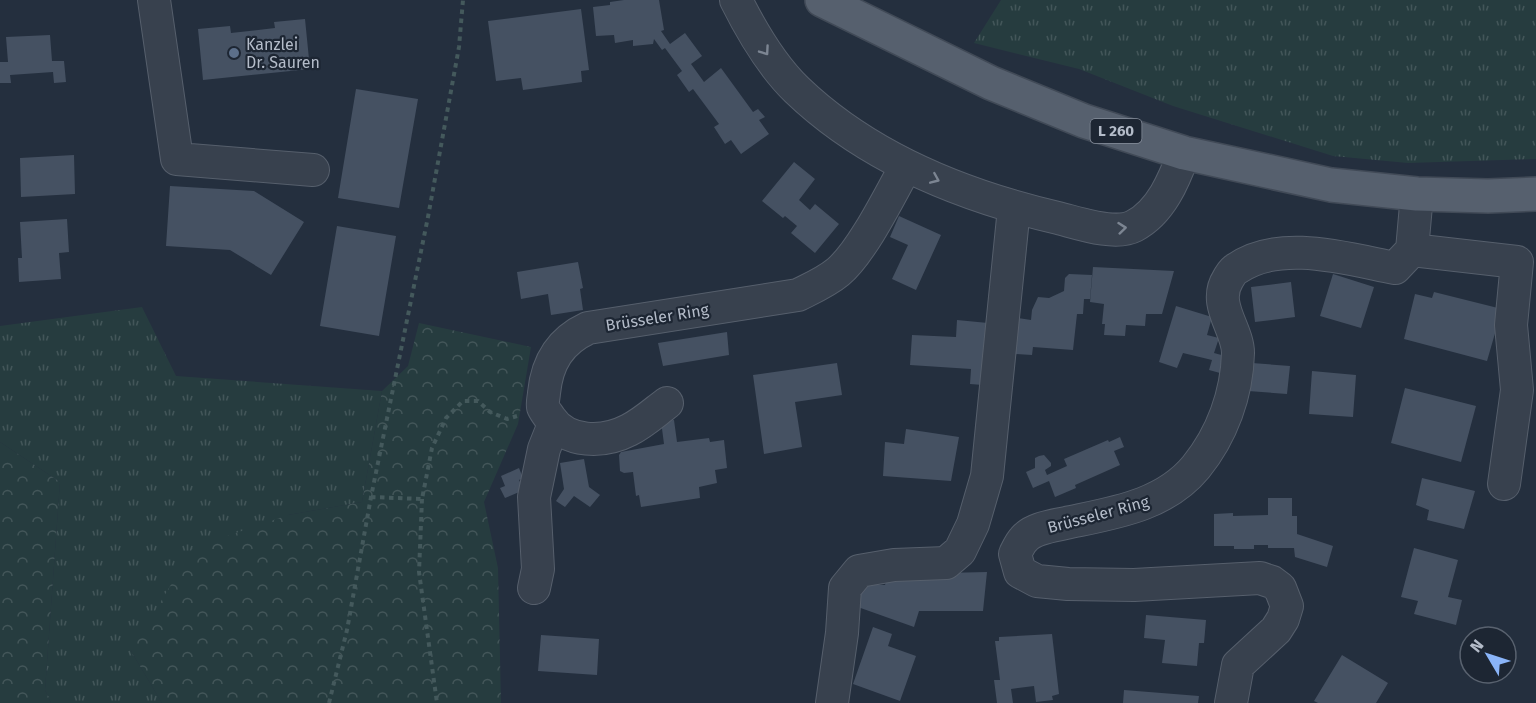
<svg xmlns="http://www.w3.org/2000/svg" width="1536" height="703" font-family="'Fira Sans',sans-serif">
<defs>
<pattern id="grass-tufts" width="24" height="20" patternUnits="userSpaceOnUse" patternTransform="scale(1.5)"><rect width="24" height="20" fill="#263c3f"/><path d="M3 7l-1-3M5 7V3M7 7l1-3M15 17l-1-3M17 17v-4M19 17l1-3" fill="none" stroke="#435659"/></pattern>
<pattern id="forest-crowns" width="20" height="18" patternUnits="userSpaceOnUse" patternTransform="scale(1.5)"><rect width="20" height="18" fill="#263c3f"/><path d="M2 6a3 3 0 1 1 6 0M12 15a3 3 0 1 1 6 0" fill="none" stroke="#435659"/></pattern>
</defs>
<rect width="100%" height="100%" fill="#242f3e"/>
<!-- grass -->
<path fill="url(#grass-tufts)" d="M 1001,0 L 1536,0 L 1536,159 L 1408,163 L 1333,156 L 1173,106 L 1079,69 L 974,43 Z
M 142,307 L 176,376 L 382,391 L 362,502 L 288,515 L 131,651 L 162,703 L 51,703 L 45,690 L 60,482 L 0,442 L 0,326 Z"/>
<!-- forest -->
<path fill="url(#forest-crowns)" d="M 419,323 L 531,347 L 518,424 L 484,502 L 498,568 L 501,703 L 162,703 L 131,651 L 193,548 L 288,515 L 362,502 L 382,391 L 408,366 Z
M 0,442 L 60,482 L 45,690 L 51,703 L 0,703 Z"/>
<!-- building -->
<path fill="#455162" d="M 624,0 L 659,0 L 664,30 L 661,31 L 670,44 L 685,33 L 702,56 L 691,64 L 704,82 L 721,68 L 753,112 L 758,109 L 765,117 L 759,120 L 769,134 L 741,154 L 731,140 L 725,144 L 714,127 L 719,124 L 693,89 L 689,92 L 677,75 L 682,71 L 665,48 L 662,50 L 654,39 L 653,44 L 633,46 L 633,40 L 615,43 L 614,35 L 596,36 L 593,7 L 610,5 L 610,2 Z
M 581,9 L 589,70 L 581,71 L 582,82 L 523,90 L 521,78 L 496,81 L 488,21 Z
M 305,19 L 310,69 L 203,80 L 198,29 L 230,26 L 231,33 L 275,28 L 274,22 Z
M 50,35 L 52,61 L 64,61 L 66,82 L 54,83 L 53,72 L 10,75 L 11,83 L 0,83 L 0,62 L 8,62 L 6,37 Z
M 356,89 L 418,99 L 399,208 L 338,198 Z
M 74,155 L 75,194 L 21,197 L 20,158 Z
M 794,162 L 815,179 L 799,200 L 810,210 L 815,204 L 839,224 L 815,253 L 791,233 L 797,226 L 785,216 L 783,218 L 762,201 Z
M 170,186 L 254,191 L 304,222 L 271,275 L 230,250 L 166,246 Z
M 899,216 L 941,235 L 916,290 L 892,279 L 908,245 L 890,237 Z
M 67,219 L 69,252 L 59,253 L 61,279 L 19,282 L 18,258 L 22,258 L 20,222 Z
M 337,226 L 396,236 L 379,336 L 320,326 Z
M 578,262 L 583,288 L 580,289 L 583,310 L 551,315 L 548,294 L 521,299 L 517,272 Z
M 1093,267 L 1174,271 L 1162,314 L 1146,314 L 1145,326 L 1126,325 L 1125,336 L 1104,335 L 1105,324 L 1102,324 L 1104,304 L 1090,302 Z
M 1069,274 L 1092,275 L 1090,299 L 1084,299 L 1083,314 L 1077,314 L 1073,350 L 1033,347 L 1032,355 L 1015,354 L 1018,318 L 1031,320 L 1032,310 L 1038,297 L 1049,298 L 1064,291 L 1065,278 Z
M 1333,274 L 1374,287 L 1361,328 L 1320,316 Z
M 1291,282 L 1295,317 L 1255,322 L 1251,287 Z
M 1434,292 L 1502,309 L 1487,361 L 1404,339 L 1415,294 L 1432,298 Z
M 1176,306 L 1212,317 L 1207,335 L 1219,338 L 1214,353 L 1225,356 L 1220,373 L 1209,370 L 1212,360 L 1183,353 L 1177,368 L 1159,362 Z
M 957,320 L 988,323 L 983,385 L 970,384 L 971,369 L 910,365 L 912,335 L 956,337 Z
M 727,332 L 729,355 L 663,366 L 658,343 Z
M 837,363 L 842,395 L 795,402 L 802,447 L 764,454 L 753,375 Z
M 1252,363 L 1290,366 L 1287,394 L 1248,391 Z
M 1312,371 L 1356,375 L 1353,417 L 1309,414 Z
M 1405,388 L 1476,406 L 1461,462 L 1391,443 Z
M 674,420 L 677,442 L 709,438 L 710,442 L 724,440 L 727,468 L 715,470 L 717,483 L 699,487 L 700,498 L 641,507 L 639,495 L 636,496 L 633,472 L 624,473 L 620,471 L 619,455 L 621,452 L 664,444 L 661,421 Z
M 906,429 L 959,437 L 951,481 L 883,476 L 885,442 L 904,444 Z
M 1120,437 L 1124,447 L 1114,451 L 1120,465 L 1075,485 L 1076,488 L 1055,497 L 1049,481 L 1033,488 L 1026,472 L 1035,468 L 1035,458 L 1039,456 L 1044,455 L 1051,463 L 1051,466 L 1045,470 L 1047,475 L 1067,466 L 1064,459 L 1108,440 L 1109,442 Z
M 584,459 L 589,487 L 600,495 L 590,507 L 574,496 L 565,507 L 556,501 L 564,489 L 560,463 Z
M 519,468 L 523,478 L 519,480 L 524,490 L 505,498 L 500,488 L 505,486 L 501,476 Z
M 1422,478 L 1475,491 L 1464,529 L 1427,520 L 1429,510 L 1416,505 Z
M 1268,498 L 1292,498 L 1292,516 L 1297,516 L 1297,534 L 1333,546 L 1327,567 L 1295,557 L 1294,548 L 1268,548 L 1268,545 L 1254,545 L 1254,549 L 1234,549 L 1234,546 L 1214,546 L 1214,514 L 1233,513 L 1233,516 L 1268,515 Z
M 1414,548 L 1458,560 L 1448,597 L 1462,600 L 1456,625 L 1414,614 L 1418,601 L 1401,597 Z
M 890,570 L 944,573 L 987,572 L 983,611 L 919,611 L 914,627 L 855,606 L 863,584 L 885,585 Z
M 1146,615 L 1206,620 L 1204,643 L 1199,643 L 1197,666 L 1162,663 L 1165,640 L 1144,638 Z
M 873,627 L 892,634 L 888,646 L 916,656 L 900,701 L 853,684 Z
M 1052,634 L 1059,694 L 1052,696 L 1053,700 L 1036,702 L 1034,686 L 1011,689 L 1013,703 L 997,703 L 994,680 L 1000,680 L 995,641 L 999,641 L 999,637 Z
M 541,635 L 599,639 L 597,675 L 538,671 Z
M 1342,655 L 1388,683 L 1376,703 L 1318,703 L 1314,701 Z
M 1124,690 L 1199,696 L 1198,703 L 1123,703 Z"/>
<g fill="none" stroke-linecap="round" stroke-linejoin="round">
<!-- minor casing -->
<g stroke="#565f6c" stroke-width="34">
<path id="minor" d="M 154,0 L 177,159 L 313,170
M 736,0 C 752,32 771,65 797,90 C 868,158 963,196 1058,218 C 1078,223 1115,236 1134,226 C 1161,212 1174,180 1184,153
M 1412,250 L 1417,194
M 667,403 C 655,412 643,423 629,430 C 604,443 567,444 550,418 C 548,415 544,410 543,407 C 542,403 544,396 544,393 C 547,362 560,341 588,328 L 798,295 C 812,288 826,282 838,272 C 862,252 890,195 906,166
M 534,588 L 538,569 L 534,497 L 544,449 L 554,424
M 832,703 L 842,633 L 845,588 L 859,571 L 894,565 L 946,563 L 960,551 L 973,524 L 987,476 L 1014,208
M 1231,703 L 1238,665 L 1276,630 L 1283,619 L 1287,606 L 1280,588 L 1272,582 L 1260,578 L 1134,585 L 1068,584 L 1037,581 L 1020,572 L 1015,554 C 1017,550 1020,543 1024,539 C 1033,528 1053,526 1066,523 C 1113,513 1164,506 1196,467 C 1222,435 1237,394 1238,353 C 1238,329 1212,304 1228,279 C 1230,276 1232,271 1236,269 C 1279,238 1348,259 1395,268 L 1412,250 L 1517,262 L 1511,325 L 1517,390 L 1504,484"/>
</g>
<!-- major casing -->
<g stroke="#414a57" stroke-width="36">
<path id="major" d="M 822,0 L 991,83 L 1084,121 L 1184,153 L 1331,185 L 1417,194 L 1488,196 L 1536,194"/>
</g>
<!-- path -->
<path stroke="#44595c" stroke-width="4" stroke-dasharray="4.5 4.5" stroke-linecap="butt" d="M 371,497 L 422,499 L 432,448 L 446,418 L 463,401 L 478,401 L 490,412 L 507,419 L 517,416
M 422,499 L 419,572 L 437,703
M 329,703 L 347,630 L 371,497 L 428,217 L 459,47 L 463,0"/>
<!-- minor -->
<use href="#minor" stroke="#38414e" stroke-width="32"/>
<!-- major -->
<use href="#major" stroke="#56606e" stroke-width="33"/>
</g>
<!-- one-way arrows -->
<defs><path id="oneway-chevron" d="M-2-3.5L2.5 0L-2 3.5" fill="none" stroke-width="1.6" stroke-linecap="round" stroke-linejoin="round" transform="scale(1.5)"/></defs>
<g stroke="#7c8592">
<use href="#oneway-chevron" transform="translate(765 51) rotate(55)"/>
<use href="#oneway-chevron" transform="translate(935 179) rotate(23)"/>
<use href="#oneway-chevron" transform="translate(1122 228) rotate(-6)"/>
</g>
<!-- markers -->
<circle fill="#5c6f8a" stroke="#1d2633" stroke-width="2" cx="234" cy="53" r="6"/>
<g text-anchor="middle" stroke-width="4.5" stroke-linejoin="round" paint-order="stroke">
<!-- shield labels -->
<rect fill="#1d2633" stroke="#878f9c" stroke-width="1.5" x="1090.5" y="119" width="51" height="24" rx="4.5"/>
<g font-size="15" font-weight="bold" fill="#b4bcc9">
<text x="1116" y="136">L 260</text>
</g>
<!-- poi labels -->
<g font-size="16" fill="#b4bcc9" stroke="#1d2633" text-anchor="start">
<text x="246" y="50">Kanzlei<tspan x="246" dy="18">Dr. Sauren</tspan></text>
</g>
<!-- street labels -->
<g font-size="16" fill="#b4bcc9" stroke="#1d2633">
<text transform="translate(657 317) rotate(-9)" y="6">Brüsseler Ring</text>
<text transform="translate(1098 514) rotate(-15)" y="6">Brüsseler Ring</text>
</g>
</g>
<!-- north arrow -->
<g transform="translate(1488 655) rotate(309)"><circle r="28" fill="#1d2633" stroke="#59626f" stroke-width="1.5"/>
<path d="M0-4.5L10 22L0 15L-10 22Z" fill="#8ab4f8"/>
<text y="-9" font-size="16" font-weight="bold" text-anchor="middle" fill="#b4bcc9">N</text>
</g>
</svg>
